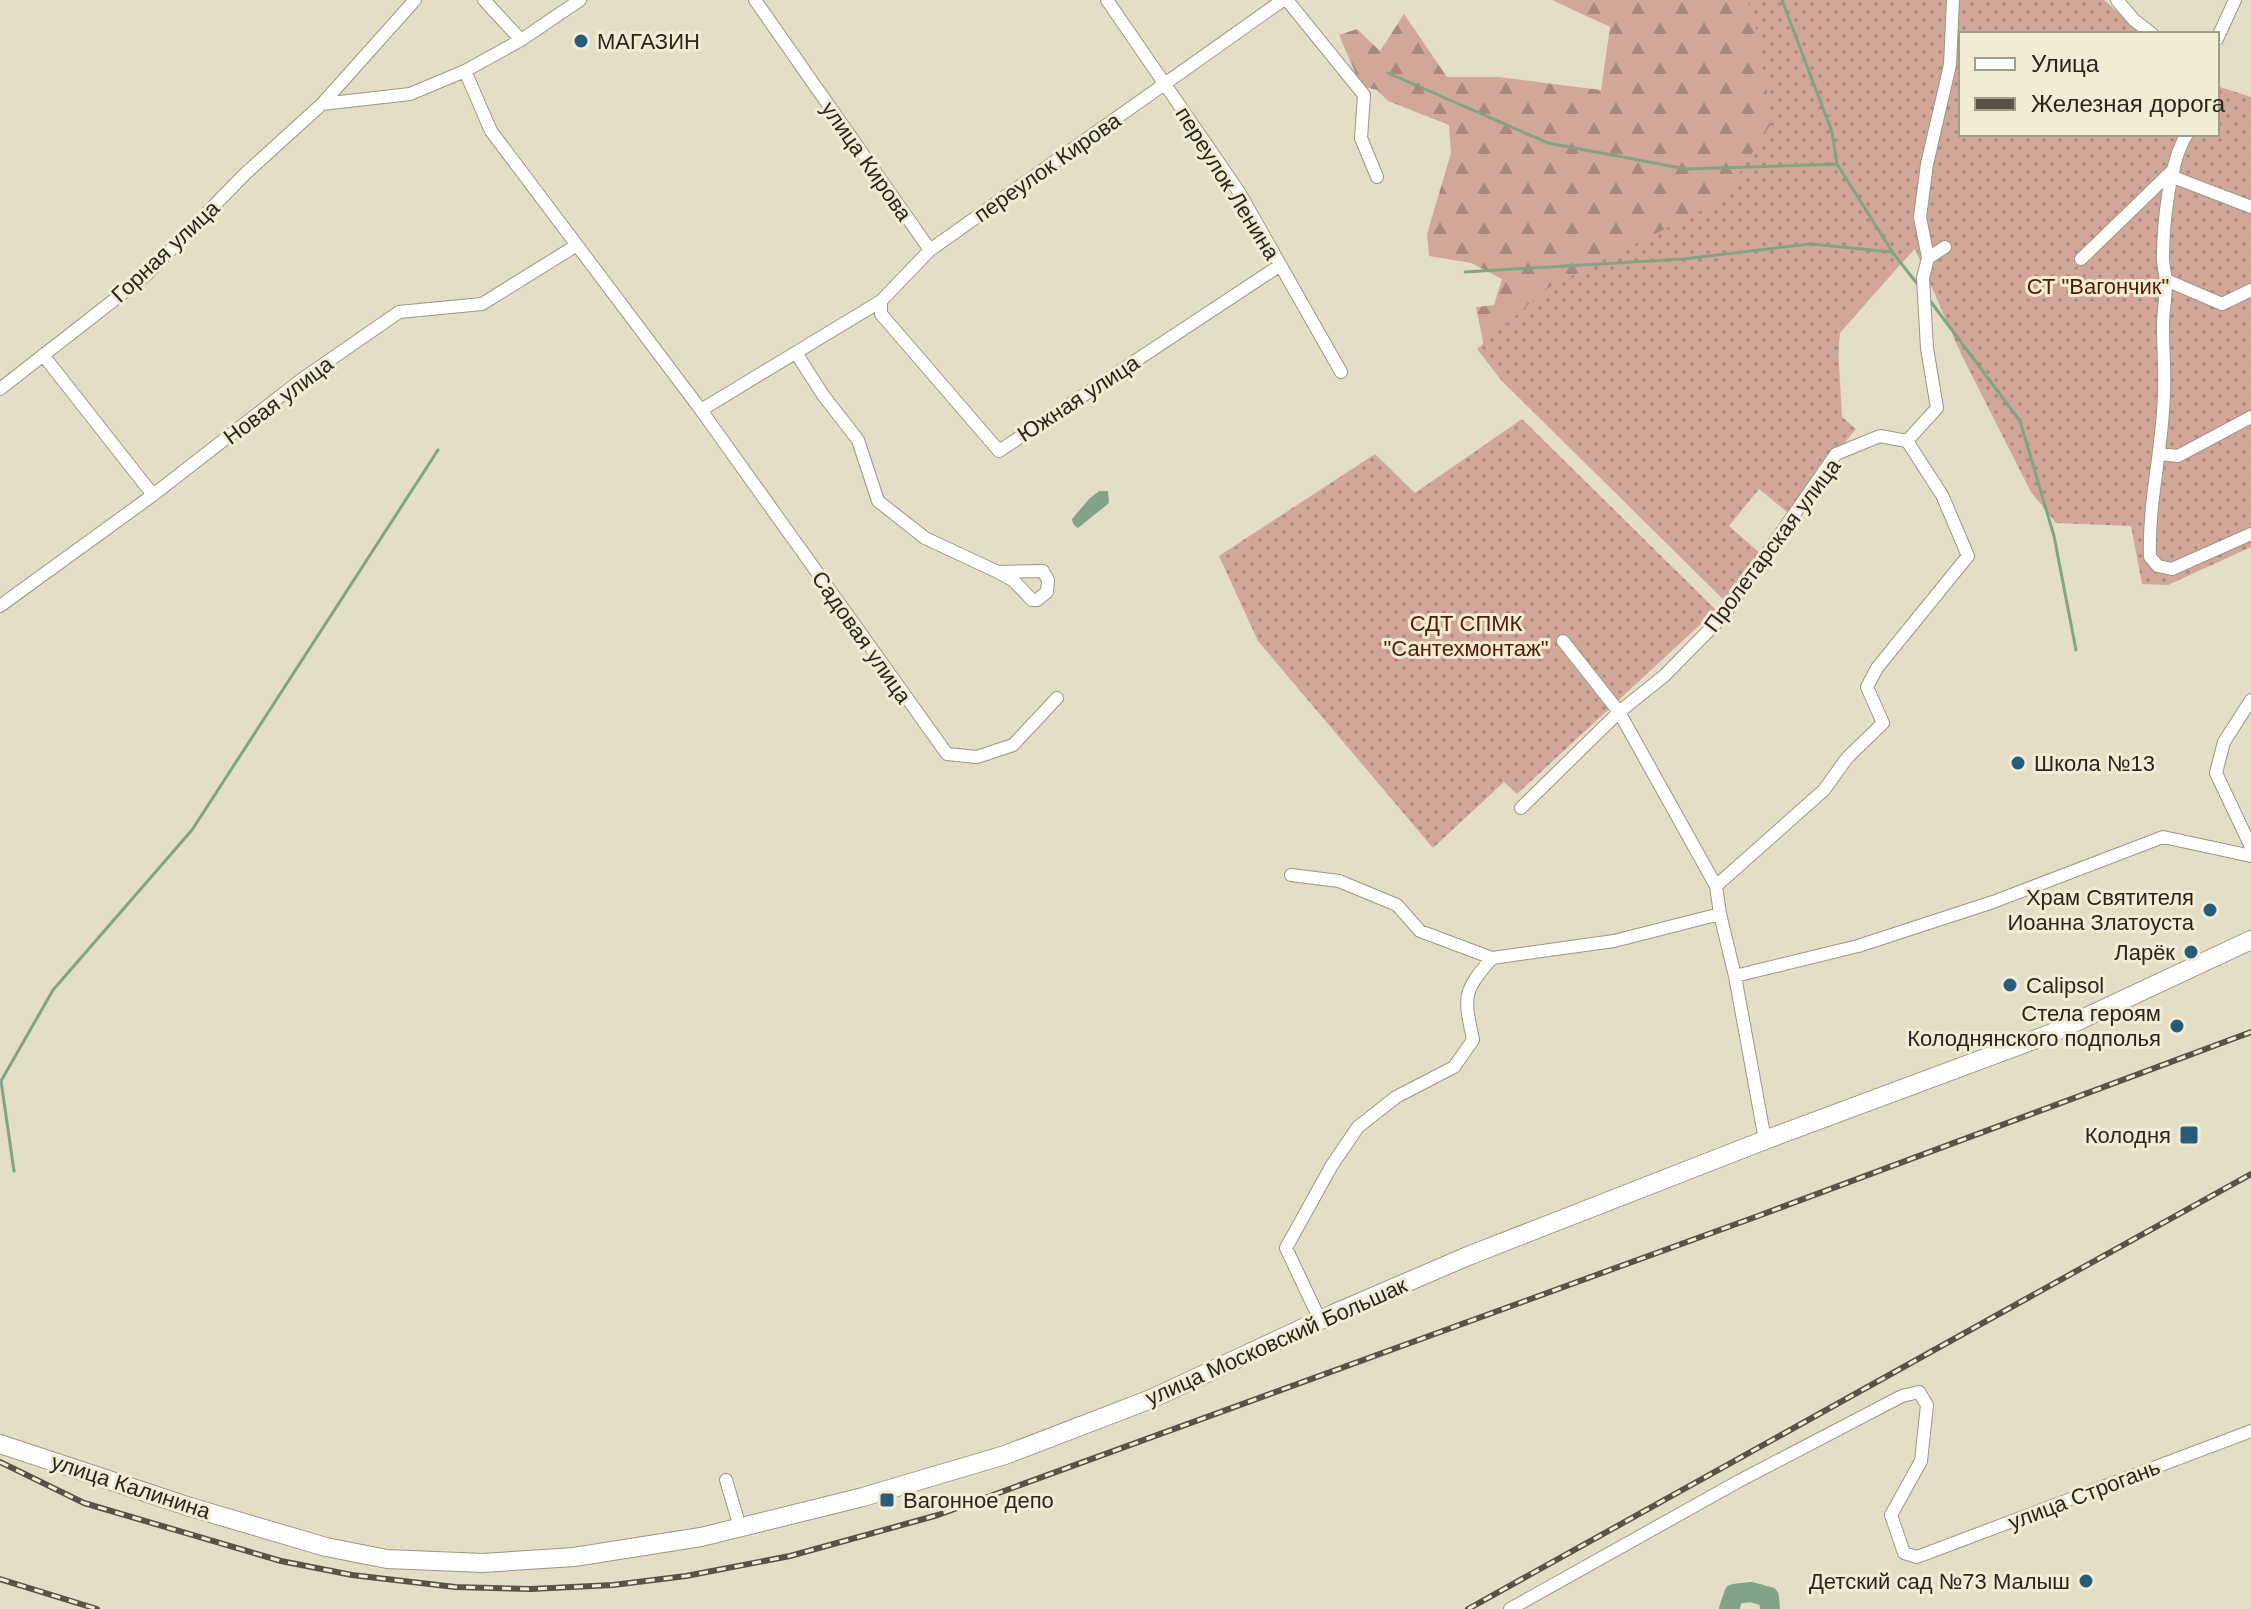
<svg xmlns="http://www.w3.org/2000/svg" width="2251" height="1609" font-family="Helvetica,sans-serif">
<defs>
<pattern id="forest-firs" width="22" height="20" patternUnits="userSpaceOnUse" patternTransform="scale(2)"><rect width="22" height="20" fill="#d2a799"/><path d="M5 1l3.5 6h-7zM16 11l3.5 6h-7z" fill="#aa887c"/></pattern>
<pattern id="garden-dots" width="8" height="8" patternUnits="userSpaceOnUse" patternTransform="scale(2)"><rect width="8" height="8" fill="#d2a799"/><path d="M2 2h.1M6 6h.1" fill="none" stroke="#aa887c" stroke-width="1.8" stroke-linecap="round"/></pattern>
</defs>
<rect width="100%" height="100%" fill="#e5dec7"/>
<!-- forest -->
<path fill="url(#forest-firs)" d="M 1552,0 L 1887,0 L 1927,164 L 1907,257 L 1840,333 L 1836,378 L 1547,399 L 1487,362 L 1476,307 L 1494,305 L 1502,279 L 1471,263 L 1429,256 L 1427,234 L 1451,153 L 1449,125 L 1388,101 L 1377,90 L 1361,86 L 1339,35 L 1357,29 L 1380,51 L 1404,14 L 1447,77 L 1499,77 L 1601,90 L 1610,27 Z"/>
<!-- garden -->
<path fill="url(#garden-dots)" d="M 1747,0 L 2104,0 L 2144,34 L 1961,34 L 1961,134 L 2217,134 L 2217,86 L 2251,97 L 2251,547 L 2168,585 L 2142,584 L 2131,526 L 2056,523 L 2031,492 L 1962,356 L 1915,249 L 1837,330 L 1842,417 L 1856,429 L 1787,512 L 1759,489 L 1729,526 L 1762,555 L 1730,606 L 1501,380 L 1477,349 L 1548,288 L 1722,200 L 1772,122 L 1754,18 Z
M 1522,419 L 1716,610 L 1517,794 L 1504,782 L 1433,848 L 1258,641 L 1219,556 L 1375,454 L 1415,493 Z"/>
<!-- water -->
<path fill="#81a487" d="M 1099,491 L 1108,491 L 1109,503 L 1078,528 L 1073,524 L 1072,519 L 1089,499 Z"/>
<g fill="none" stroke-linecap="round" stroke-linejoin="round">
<!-- stream -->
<path stroke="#81a487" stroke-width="3" d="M 1782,0 L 1832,132 L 1837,164 L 1893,253 L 1919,286
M 1388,73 L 1548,143 L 1686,169 L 1837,164
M 1465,272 L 1683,259 L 1810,244 L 1892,252
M 1928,298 L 2020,421 L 2054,536 L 2076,650
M 14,1171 L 1,1081 L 53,990 L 192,830 L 438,450"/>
<!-- river -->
<path stroke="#81a487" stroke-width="20" d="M 1729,1609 L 1734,1594 L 1751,1592 L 1769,1597 L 1770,1609"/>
<!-- street casing -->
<g stroke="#9c9781" stroke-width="14">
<path id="street" d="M 484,0 L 521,40
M 755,0 L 930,250
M 1107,0 L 1239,192 L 1341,372
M 1287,0 L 1364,95 L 1361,138 L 1377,177
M 2117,0 L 2134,20 L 2152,34
M 2217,39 L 2235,0
M 465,71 L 491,131 L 701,410 L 947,754 L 977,757 L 1013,745 L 1057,698
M 322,104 L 410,94 L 465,71 L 521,40 L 580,0
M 2187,134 C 2169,162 2163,225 2163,259 C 2163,267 2166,275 2166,283 C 2166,297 2163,312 2163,326 C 2163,348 2165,371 2164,393 C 2163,448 2148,501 2150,557 L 2158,566 L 2172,569 L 2251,534
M 2173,177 L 2251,207
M 1928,258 L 1945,247
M 2081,259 L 2174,169
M 2166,280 L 2222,304 L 2251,290
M 881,301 L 881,314 L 999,451 L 1279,266
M 796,353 L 823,395 L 858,440 L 878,501 L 925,538 L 998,572 L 1014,581 L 1032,600 L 1037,600 L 1047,592 L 1048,580 L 1043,571 L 998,572
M 43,355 L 153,495
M 0,389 L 146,275 L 246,173 L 322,104 L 415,0
M 701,410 L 881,301 L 930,250 L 1283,0
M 1907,441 L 1937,408 L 1927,348 L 1923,278 L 1928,258 L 1920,217 L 1927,164 L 1950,65 L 1953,0
M 2160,454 L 2178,456 L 2251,417
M 0,606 L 153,495 L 301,380 L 399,312 L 482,304 L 577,245
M 1563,641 L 1619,712 L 1716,886
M 2251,700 L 2224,742 L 2216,773 L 2251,847
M 1521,808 L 1619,712 L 1664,676 L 1724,615 L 1836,454 L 1880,436 L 1907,441 L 1942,495 L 1968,556 L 1877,668 L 1867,687 L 1883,723 L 1847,758 L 1824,790 L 1716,886 L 1720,914
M 1291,875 L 1339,881 L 1397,905 L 1420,931 L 1492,958 L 1614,941 L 1720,914 L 1735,976 L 1765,1140
M 1735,976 L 1858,946 L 1993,902 L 2163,837 L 2251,856
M 1320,1320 L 1286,1248 L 1332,1165 L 1358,1127 L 1396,1097 L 1454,1067 L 1473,1040 C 1464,996 1462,993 1492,958
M 726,1480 L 740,1527
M 1510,1609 L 1739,1481 L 1902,1396 L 1919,1392 L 1927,1405 L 1921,1461 L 1891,1515 L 1904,1553 L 1917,1557 L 2251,1431"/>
</g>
<!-- secondary casing -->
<g stroke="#9c9781" stroke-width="20">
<path id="secondary" d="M 0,1444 L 190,1507 L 326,1547 L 387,1559 L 483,1563 L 574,1557 L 701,1537 L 863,1497 L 1005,1455 L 1151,1399 L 1333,1314 L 1468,1256 L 1765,1140 L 2050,1034 L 2251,940"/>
</g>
<!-- street -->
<use href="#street" stroke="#fff" stroke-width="12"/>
<!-- secondary -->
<use href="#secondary" stroke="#fff" stroke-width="18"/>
<!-- rail casing -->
<g stroke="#575347" stroke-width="6">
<path id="rail" d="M 0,1462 L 84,1503 L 281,1561 L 352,1575 L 455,1587 L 531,1589 L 613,1585 L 686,1576 L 790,1556 L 938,1515 L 1758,1216 L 2251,1032
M 0,1579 L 97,1609
M 1468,1609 L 2251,1174"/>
</g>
<!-- rail -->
<use href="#rail" stroke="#f2ecd4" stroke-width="3" stroke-dasharray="9" stroke-linecap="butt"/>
</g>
<!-- markers -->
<g fill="#275d78" stroke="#f2ecd4" stroke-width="3">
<circle cx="581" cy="41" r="8"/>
<circle cx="2018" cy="763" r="8"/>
<circle cx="2210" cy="910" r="8"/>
<circle cx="2191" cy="952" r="8"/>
<circle cx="2010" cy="985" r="8"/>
<circle cx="2177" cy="1026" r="8"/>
<rect x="2179" y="1125" width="20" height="20" rx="4"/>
<rect x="879" y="1492" width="16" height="16" rx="4"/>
<circle cx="2086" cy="1581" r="8"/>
</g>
<g text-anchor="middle" stroke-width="6" stroke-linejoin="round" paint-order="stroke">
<!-- poi labels -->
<g font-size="22" fill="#29261d" stroke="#f2ecd4" text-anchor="end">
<text x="597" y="49" text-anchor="start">МАГАЗИН</text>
<text x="2034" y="771" text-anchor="start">Школа №13</text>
<text x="2194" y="905">Храм Святителя<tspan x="2194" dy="25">Иоанна Златоуста</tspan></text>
<text x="2175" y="960">Ларёк</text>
<text x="2026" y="993" text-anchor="start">Сalipsol</text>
<text x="2161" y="1021">Стела героям<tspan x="2161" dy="25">Колоднянского подполья</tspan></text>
<text x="2171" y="1143">Колодня</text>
<text x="903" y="1508" text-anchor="start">Вагонное депо</text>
<text x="2070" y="1589">Детский сад №73 Малыш</text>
</g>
<!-- street labels -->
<g font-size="22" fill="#29261d" stroke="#f2ecd4">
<text transform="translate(867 161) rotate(55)" y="8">улица Кирова</text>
<text transform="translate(1047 167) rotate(-35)" y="8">переулок Кирова</text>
<text transform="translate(1228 183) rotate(58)" y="8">переулок Ленина</text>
<text transform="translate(165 251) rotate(-43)" y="8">Горная улица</text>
<text transform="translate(1078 398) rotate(-33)" y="8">Южная улица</text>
<text transform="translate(278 400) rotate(-37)" y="8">Новая улица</text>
<text transform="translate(1772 545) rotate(-53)" y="8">Пролетарская улица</text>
<text transform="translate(862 637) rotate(55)" y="8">Садовая улица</text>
<text transform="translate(1276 1341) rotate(-24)" y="8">улица Московский Большак</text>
<text transform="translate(131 1486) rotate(18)" y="8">улица Калинина</text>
<text transform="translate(2084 1494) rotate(-21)" y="8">улица Строгань</text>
</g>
<!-- park labels -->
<g font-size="22" fill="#521b08" stroke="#f2ecd4">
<text x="2098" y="294">СТ "Вагончик"</text>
<text x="1466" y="631">СДТ СПМК<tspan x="1466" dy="25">"Сантехмонтаж"</tspan></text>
</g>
</g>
<!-- legend -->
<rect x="1959" y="32" width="260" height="104" fill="#f2ecd4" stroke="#a29d8b" stroke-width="2"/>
<rect x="1975" y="58" width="40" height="12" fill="#ffffff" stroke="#a29d8b" stroke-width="2"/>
<text x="2031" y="72" font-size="24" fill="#29261d">Улица</text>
<rect x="1975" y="98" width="40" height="12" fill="#575347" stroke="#a29d8b" stroke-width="2"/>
<text x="2031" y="112" font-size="24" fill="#29261d">Железная дорога</text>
</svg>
